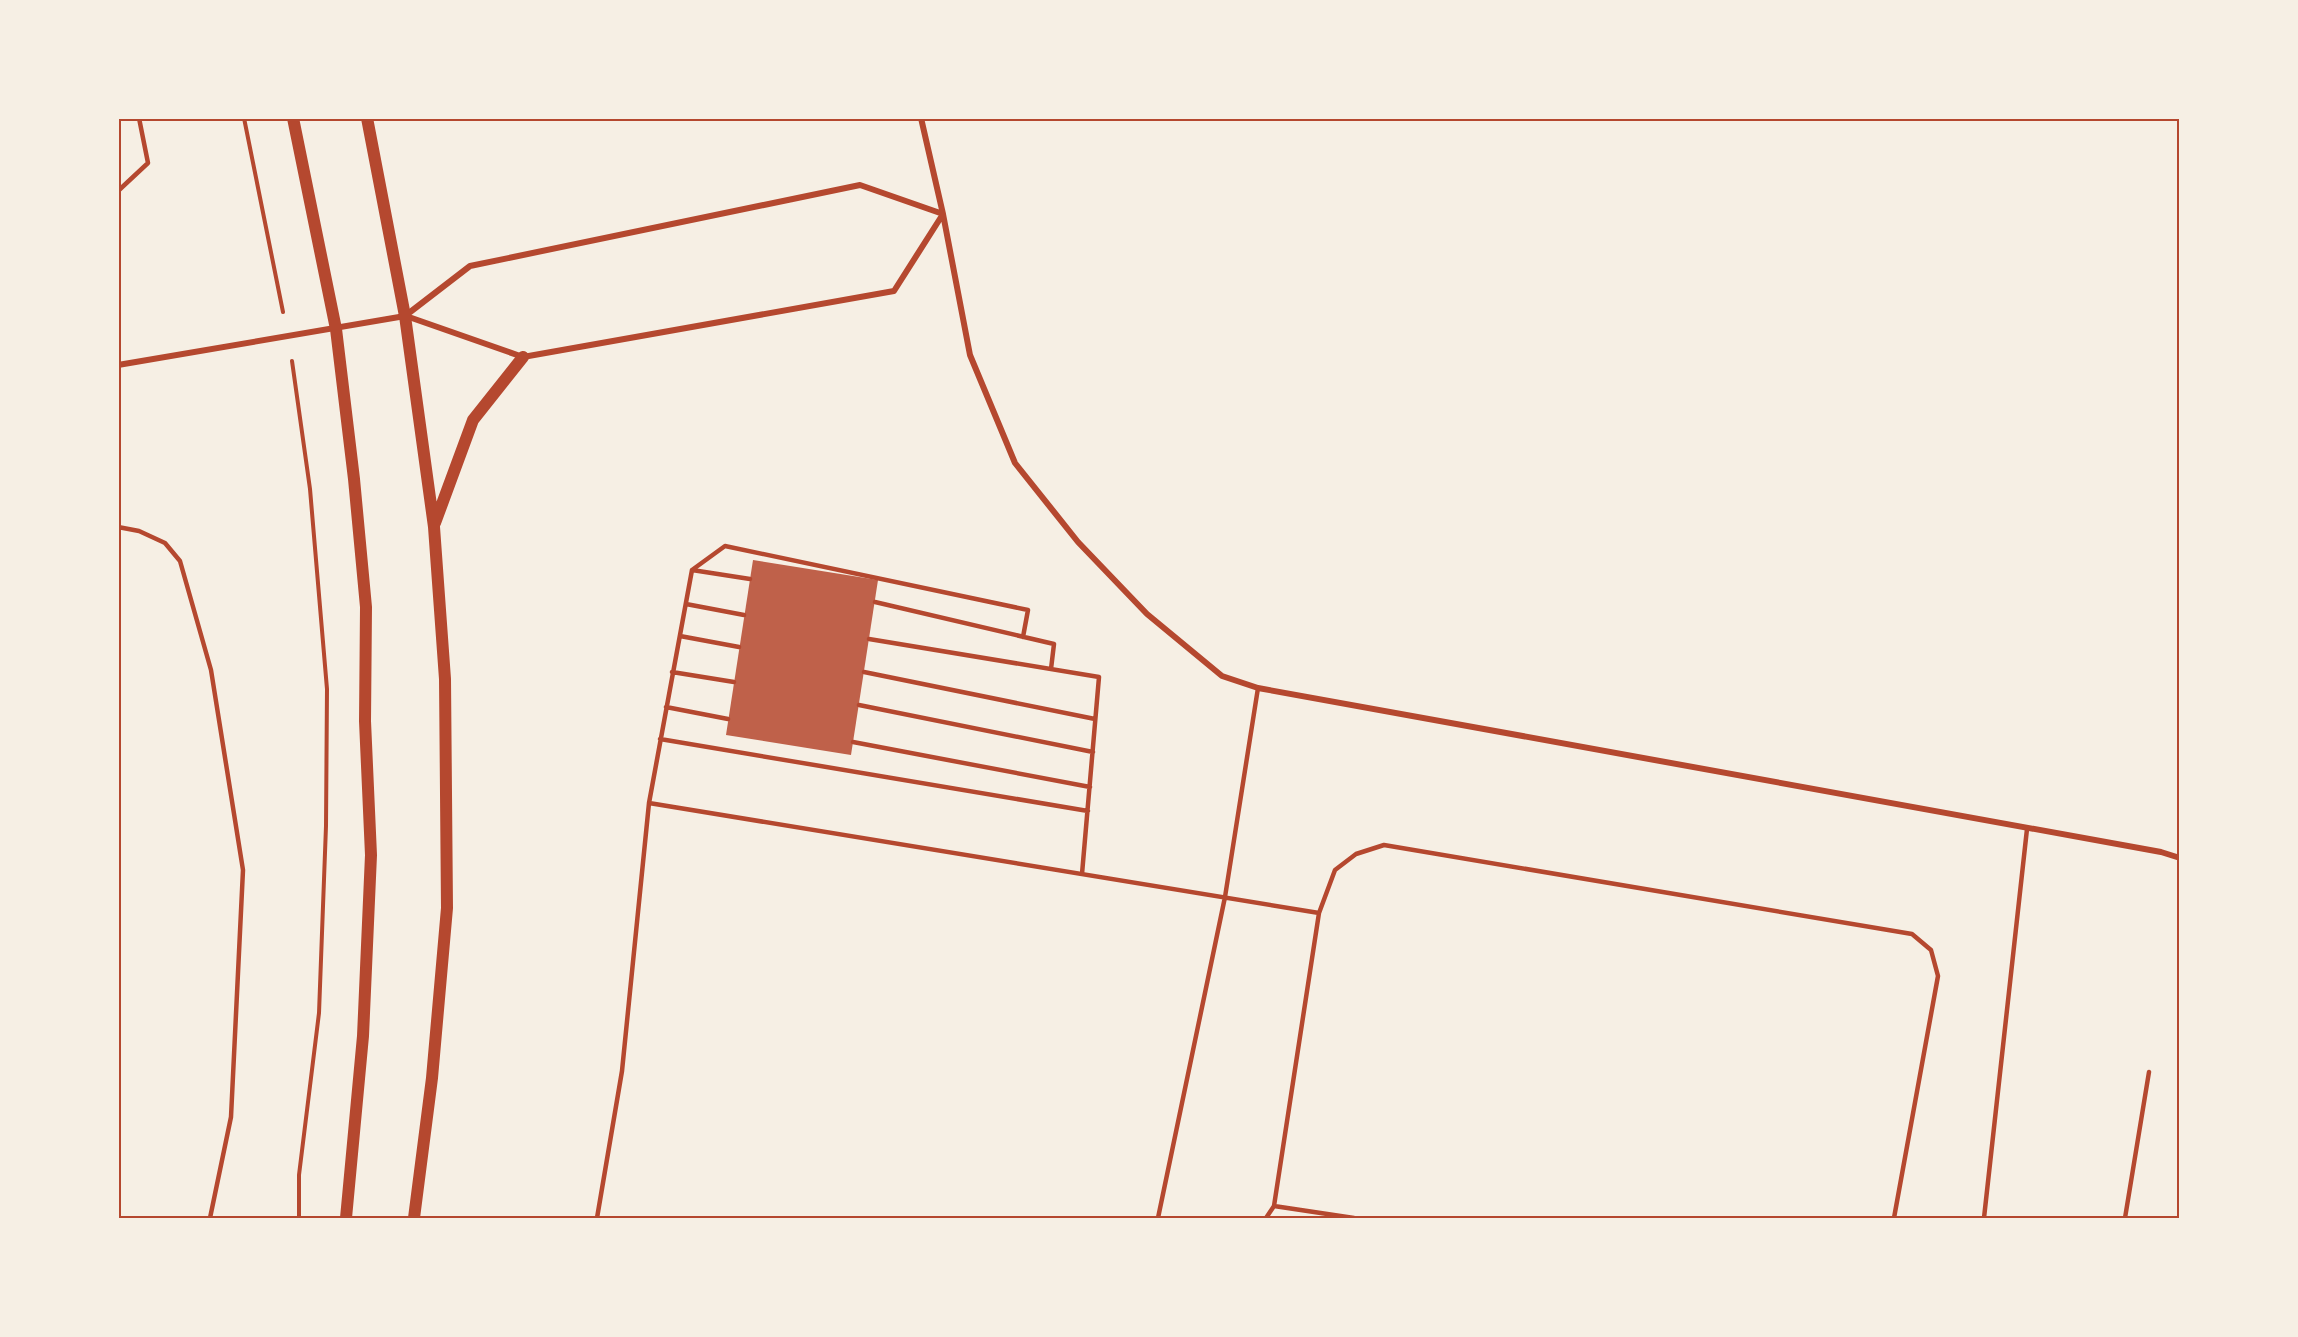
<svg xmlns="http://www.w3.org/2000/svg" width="2298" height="1337" font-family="'Fira Sans Condensed',sans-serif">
<rect width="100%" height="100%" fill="#f6efe4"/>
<!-- building -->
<path fill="#bf614a" d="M 753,560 L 878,580 L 851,755 L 726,735 Z"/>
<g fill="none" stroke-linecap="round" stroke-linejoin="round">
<!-- path -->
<path stroke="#b5482f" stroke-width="4" d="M 244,118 L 283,312
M 292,361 L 310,489 L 327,689 L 326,826 L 319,1013 L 299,1175 L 299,1218"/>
<!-- service -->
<path stroke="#b5482f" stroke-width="4.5" d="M 118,191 L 148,163 L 139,118
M 118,527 L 139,531 L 165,543 L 180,561 L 211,670 L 243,870 L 231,1117 L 210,1218
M 692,570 L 750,579
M 875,602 L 1054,644 L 1051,669
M 686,604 L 744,615
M 680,636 L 739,647
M 869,639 L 1099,677 L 1082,874
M 672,672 L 734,682
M 864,672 L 1095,719
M 859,705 L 1093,752
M 666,707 L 728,719
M 660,739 L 1088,811
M 853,742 L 1090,787
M 649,803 L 692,570 L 725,546 L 1028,610 L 1023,637
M 1274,1206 L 1319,913
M 597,1218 L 622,1071 L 649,803 L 1319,913 L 1335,870 L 1356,854 L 1384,845 L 1912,934 L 1931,950 L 1938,976 L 1894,1218
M 1158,1218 L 1225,897 L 1258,688
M 1266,1218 L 1274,1206 L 1354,1218
M 1984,1218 L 2027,829
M 2125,1218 L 2149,1072"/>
<!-- minor -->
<path stroke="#b5482f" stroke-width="6" d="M 921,118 L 943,214 L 970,355 L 1015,463 L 1078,542 L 1147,614 L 1222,676 L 1258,688 L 2161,852 L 2180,858
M 118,365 L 405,316 L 470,266 L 860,185 L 943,214 L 894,291 L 523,357 L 406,316"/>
<!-- secondary -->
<path stroke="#b5482f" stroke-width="12" d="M 293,118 L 336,329 L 354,479 L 366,607 L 365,721 L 371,855 L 363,1036 L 346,1218
M 367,118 L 405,316 L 434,527 L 445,679 L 447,908 L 432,1078 L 414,1218
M 435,523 L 473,420 L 523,357"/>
</g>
<!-- border -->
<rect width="2298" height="1337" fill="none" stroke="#f6efe4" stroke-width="240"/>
<rect x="120" y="120" width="2058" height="1097" fill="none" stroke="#b5482f" stroke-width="2"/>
</svg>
